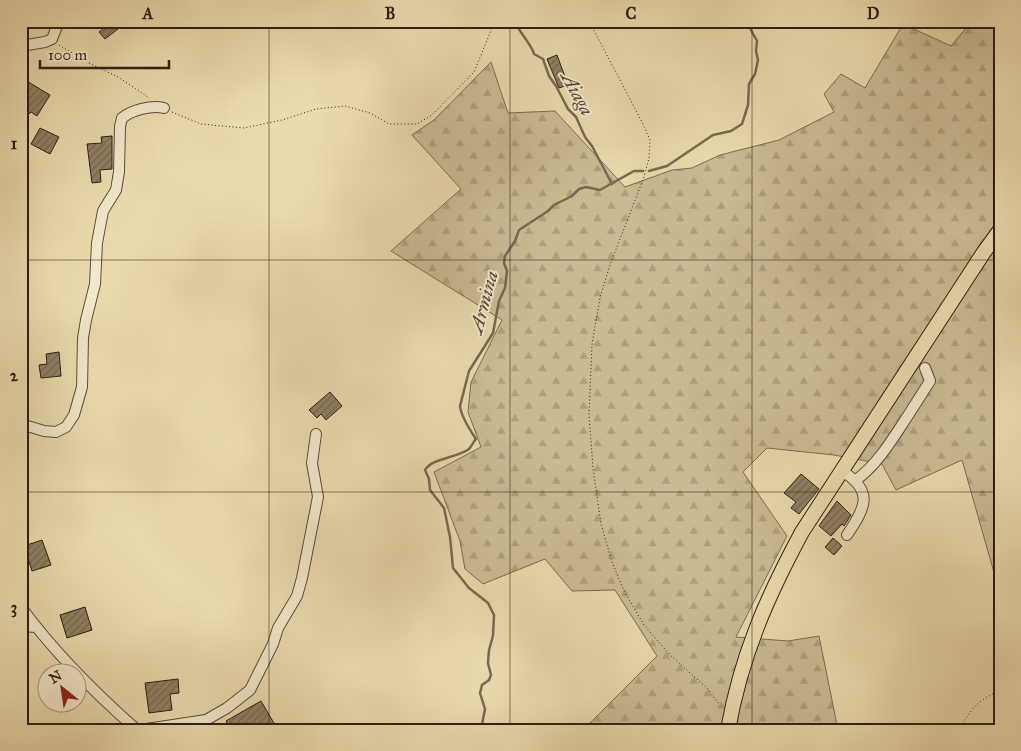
<svg xmlns="http://www.w3.org/2000/svg" width="1021" height="751" font-family="'IM FELL Great Primer',serif">
<defs>
<pattern id="forest-firs" width="22" height="20" patternUnits="userSpaceOnUse" patternTransform="scale(1.25)"><rect width="22" height="20" fill="#c9ba92"/><path d="M5 1l3.5 6h-7zM16 11l3.5 6h-7z" fill="#ad9f7d"/></pattern>
<pattern id="building-hatch" width="6" height="6" patternUnits="userSpaceOnUse" patternTransform="scale(1.25)"><rect width="6" height="6" fill="#8e8063"/><path d="M-1 1l2-2M0 6l6-6M5 7l2-2" fill="none" stroke="#746850"/></pattern>
</defs>
<rect width="100%" height="100%" fill="#e9daac"/>
<filter id="stains"><feTurbulence type="fractalNoise" baseFrequency=".004" numOctaves="4"/><feColorMatrix values="0 0 0 0 .2 0 0 0 0 .09 0 0 0 0 .02 0 0 0 .5 -.17"/></filter>
<radialGradient id="worn" r=".72"><stop offset=".6" stop-color="#630" stop-opacity="0"/><stop offset="1" stop-color="#630" stop-opacity=".3"/></radialGradient>
<!-- forest -->
<path fill="url(#forest-firs)" stroke="#7a6c52" d="M 972,21 L 1000,21 L 1000,584 L 995,576 L 962,460 L 896,490 L 882,464 L 834,455 L 767,448 L 743,472 L 787,536 L 736,637 L 788,641 L 819,636 L 838,730 L 583,730 L 657,656 L 615,590 L 572,591 L 545,559 L 483,584 L 465,569 L 460,541 L 434,472 L 481,447 L 468,412 L 471,382 L 502,320 L 391,251 L 461,189 L 412,135 L 434,120 L 491,62 L 508,113 L 555,111 L 625,187 L 672,170 L 692,168 L 720,155 L 779,140 L 834,112 L 824,94 L 841,74 L 865,88 L 903,24 L 951,46 Z"/>
<g fill="none" stroke-linecap="round" stroke-linejoin="round">
<!-- stream -->
<path stroke="#776850" stroke-width="2.5" d="M 514,21 C 518,30 533,47 534,54 L 543,59 L 549,76 L 556,86 L 568,109 L 576,117 L 585,137 L 592,146 L 612,184
M 649,171 L 667,166 L 713,135 L 731,131 L 742,124 L 748,105 L 749,84 L 755,74 L 758,60 L 756,51 L 757,41 L 746,21
M 481,730 L 485,709 L 480,693 L 482,685 L 489,680 L 491,675 L 488,663 L 489,650 L 493,636 L 494,615 L 488,603 L 469,588 L 453,568 L 450,537 L 444,508 L 430,490 L 429,479 L 425,470 C 432,458 457,458 469,449 C 472,446 473,442 476,439 C 470,430 461,417 460,406 L 469,371 L 493,333 L 499,301 L 505,288 L 507,271 L 504,263 L 505,256 L 515,241 L 519,230 L 548,211 L 554,205 L 572,196 L 579,189 L 586,187 L 600,190 L 634,171 L 643,171"/>
</g>
<!-- building -->
<path fill="url(#building-hatch)" stroke="#2c1e13" d="M 113,21 L 128,21 L 105,39 L 99,32 Z
M 557,55 L 568,85 L 559,88 L 547,59 Z
M 25,80 L 50,95 L 37,116 L 31,112 L 28,115 L 21,114 L 21,85 Z
M 40,128 L 59,137 L 50,154 L 31,144 Z
M 112,136 L 112,169 L 100,170 L 101,182 L 92,183 L 87,144 L 102,143 L 101,137 Z
M 59,352 L 61,376 L 41,378 L 39,365 L 47,364 L 46,354 Z
M 330,392 L 342,406 L 326,420 L 321,414 L 317,418 L 309,410 Z
M 801,474 L 819,489 L 799,514 L 791,508 L 796,502 L 784,493 Z
M 837,501 L 851,515 L 844,526 L 842,524 L 831,536 L 819,526 Z
M 833,538 L 842,546 L 834,555 L 825,547 Z
M 42,540 L 51,565 L 32,571 L 24,546 Z
M 85,607 L 92,630 L 67,638 L 60,615 Z
M 178,679 L 179,693 L 170,694 L 172,710 L 149,713 L 145,683 Z
M 261,701 L 278,730 L 231,730 L 226,721 Z"/>
<g fill="none" stroke-linecap="round" stroke-linejoin="round">
<!-- minor casing -->
<g stroke="#5b4d39" stroke-width="12">
<path id="minor" d="M 21,46 L 45,42 L 52,39 L 59,21
M 21,424 L 44,431 L 56,432 L 66,427 L 74,415 L 82,387 L 83,338 L 86,320 L 95,284 L 97,243 L 103,211 L 116,190 L 119,172 L 120,126 L 122,118 C 132,110 151,105 164,108
M 842,471 C 874,491 866,507 847,535
M 856,480 C 879,463 893,438 909,414 C 916,403 923,392 930,381 L 925,368
M 21,607 C 54,652 95,693 137,730
M 21,626 L 36,627
M 140,730 L 206,720 L 227,708 L 250,690 L 273,644 L 278,628 L 297,596 L 302,578 L 318,497 L 312,463 L 316,434"/>
</g>
<!-- major casing -->
<g stroke="#2c1e13" stroke-width="16">
<path id="major" d="M 728,730 C 741,656 767,597 802,532 L 984,252 L 1000,230"/>
</g>
<!-- path -->
<path stroke="#2c1e13" stroke-width="1" stroke-dasharray="1 2.5" stroke-linecap="butt" d="M 589,21 L 642,122 L 650,140 L 649,158 L 644,177 L 610,265 L 600,298 L 592,344 L 589,415 L 593,468 L 601,524 L 612,562 L 624,591 L 644,625 L 670,655 L 707,688 L 720,705
M 59,45 L 89,63 L 118,77 L 148,97
M 172,112 L 201,124 L 244,128 L 282,120 L 316,109 L 345,106 L 370,113 L 389,124 L 417,124 L 432,115 L 474,72 L 495,21
M 960,730 C 968,711 980,698 1000,691"/>
<!-- minor -->
<use href="#minor" stroke="#f1e7c9" stroke-width="10"/>
<!-- major -->
<use href="#major" stroke="#e9daac" stroke-width="14"/>
</g>
<!-- grid -->
<path fill="none" stroke="#2c1e13" stroke-width="1" stroke-opacity="0.55" d="M 269,21 L 269,730M 510,21 L 510,730M 752,21 L 752,730M 21,260 L 1000,260M 21,492 L 1000,492"/>
<g text-anchor="middle" stroke-width="4" stroke-linejoin="round" paint-order="stroke">
<!-- water labels -->
<g font-size="19" font-style="italic" fill="#584936" stroke="#f1e7c9">
<text transform="translate(578 93) rotate(61)" y="7">Aiaga</text>
<text transform="translate(483 302) rotate(-75)" y="7">Armina</text>
</g>
</g>
<!-- margin -->
<rect width="1021" height="751" fill="none" stroke="#e9daac" stroke-width="55"/>
<!-- north arrow -->
<g transform="translate(62 688) rotate(330)"><circle r="24" fill="#f1e7c9" stroke="#a29780"/>
<path d="M0-4L9 19L0 12L-9 19Z" fill="#8f2418"/>
<text y="-8" font-size="14" font-weight="bold" text-anchor="middle" fill="#2c1e13">N</text>
</g>
<!-- scale -->
<path d="M40 60v8h129v-8" fill="none" stroke="#2c1e13" stroke-width="2.5"/>
<text x="48" y="60" font-size="15" fill="#2c1e13" stroke="#f1e7c9" stroke-width="4" paint-order="stroke">100 m</text>
<rect x="28" y="28" width="966" height="696" fill="none" stroke="#2c1e13" stroke-width="2"/>
<g font-size="16" text-anchor="middle" font-weight="bold" fill="#2c1e13">
<text x="148" y="19">A</text>
<text x="390" y="19">B</text>
<text x="631" y="19">C</text>
<text x="873" y="19">D</text>
<text x="14" y="149">1</text>
<text x="14" y="381">2</text>
<text x="14" y="613">3</text>
</g>
<rect width="100%" height="100%" filter="url(#stains)"/>
<rect width="100%" height="100%" fill="url(#worn)"/>
</svg>
